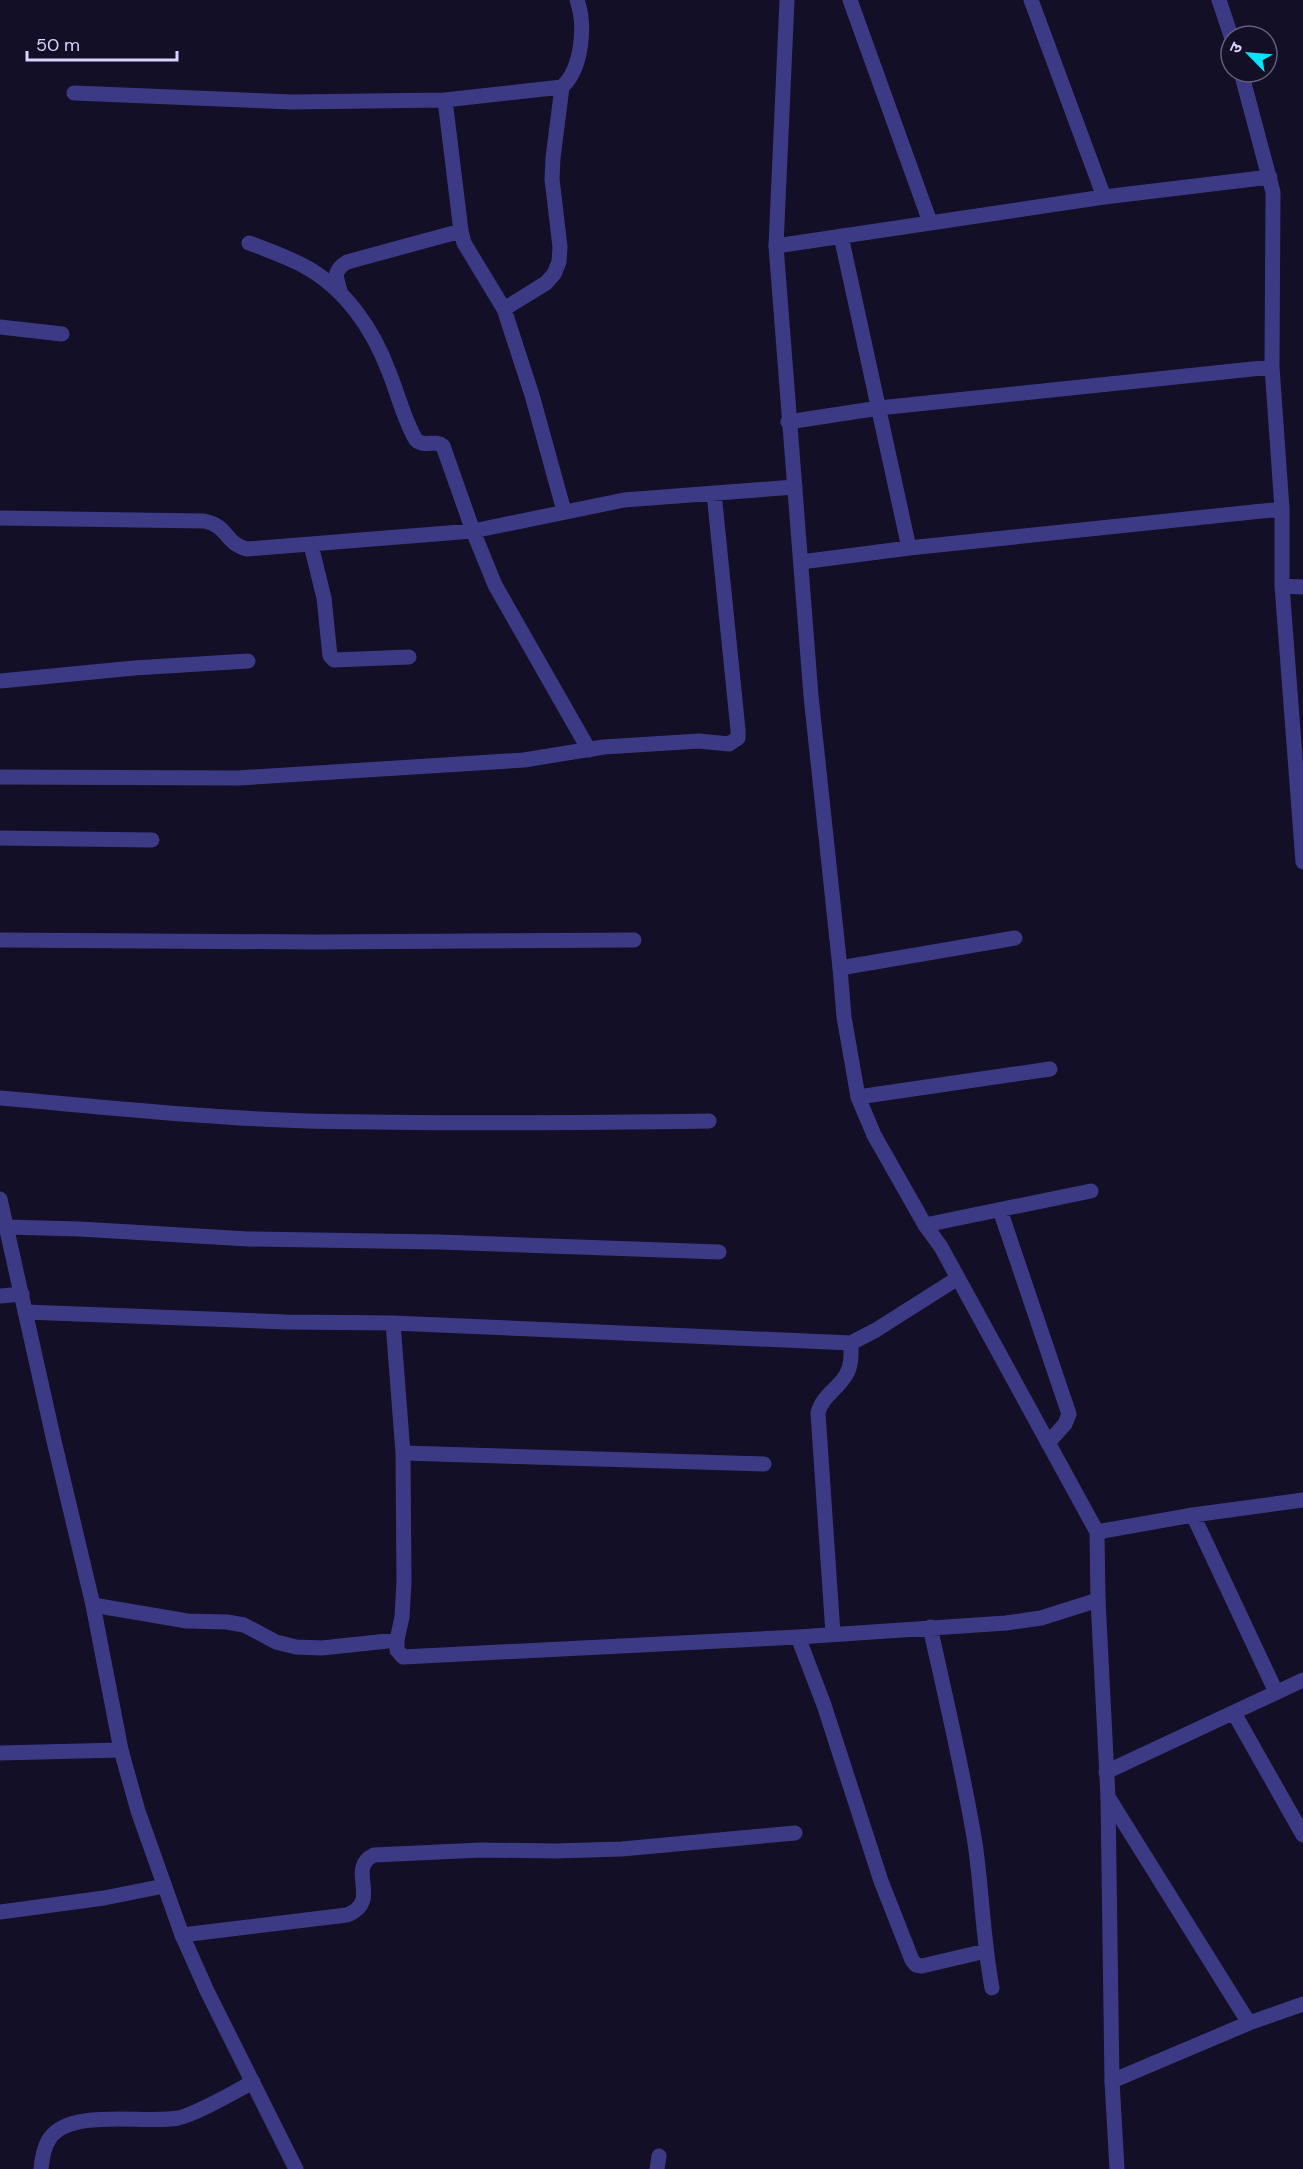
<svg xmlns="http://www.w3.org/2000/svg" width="1303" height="2169" font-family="'DM Sans','Noto Sans Devanagari',sans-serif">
<rect width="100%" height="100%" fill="#130f26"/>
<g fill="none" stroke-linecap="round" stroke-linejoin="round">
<!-- minor -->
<path stroke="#3d3a85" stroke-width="15" d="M 850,0 L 930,222
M 1031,0 L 1104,197
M 1219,0 L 1231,36
M 1241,72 L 1273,192 L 1272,367 L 1282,509 L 1282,586 L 1303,862
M 74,93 L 293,102 L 445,100
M 841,236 L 909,548
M 249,243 C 268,250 287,257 304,266 C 345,288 373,329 389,372 C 398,394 404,420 416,440 C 425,448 435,439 443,446 L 473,531 L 495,585 L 589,750
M 776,246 L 1104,197 L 1270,177
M 341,294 C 337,279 331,272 347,262 L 461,231
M 504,309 L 546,283 L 554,274 L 559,262 L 560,247 L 552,179 L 553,158 L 562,87
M 0,327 L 62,334
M 788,422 L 879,408 L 1272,367
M 564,511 L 532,395 L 504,309 L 464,243 L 461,231 L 445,100 L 562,87 C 582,69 586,25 577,0
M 0,518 L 204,521 C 229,526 224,543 247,549 L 473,531 L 624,500 L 795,487
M 311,545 L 324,598 L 330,656 L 334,660 L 409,657
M 801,562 L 909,548 L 1282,509
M 1282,586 L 1303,587
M 0,681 L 134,668 L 248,661
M 0,777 L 238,778 L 524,760 L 604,747 L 699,741 L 729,744 L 738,738 L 738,730 L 714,493
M 0,838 L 152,840
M 0,940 L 315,942 L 634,940
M 840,968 L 1015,938
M 858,1097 L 1050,1069
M 0,1098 C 103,1107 205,1118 308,1121 C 442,1124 575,1123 709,1121
M 1000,1210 L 1069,1414 L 1065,1424 L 1048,1443
M 925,1225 L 1091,1191
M 6,1227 L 80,1229 L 248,1239 L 439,1242 L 719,1252
M 0,1296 L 22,1294
M 25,1312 L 286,1322 L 393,1323 L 851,1343 L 876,1330 L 958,1278
M 393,1323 L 403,1453 L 404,1582 L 402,1617 L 397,1640 L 397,1650 L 403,1657 L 798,1637 L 1006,1623 L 1041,1618 L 1098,1600
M 403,1453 L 764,1464
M 1193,1515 L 1276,1692
M 1097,1532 L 1193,1515 L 1303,1500
M 93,1605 L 187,1621 L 227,1622 L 244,1625 L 276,1642 L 296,1647 L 322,1648 L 397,1640
M 930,1627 C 946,1699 963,1770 975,1843 C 982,1891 983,1940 992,1988
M 833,1634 L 818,1413 C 822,1396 837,1390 846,1375 C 852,1365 851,1354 851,1343
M 798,1637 L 824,1705 L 881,1881 L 912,1960 L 916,1965 L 922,1966 L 986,1951
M 1234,1713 L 1303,1835
M 0,1753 L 121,1750
M 1106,1772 L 1303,1680
M 1108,1797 L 1249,2023
M 0,1912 L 104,1898 L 164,1886
M 182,1935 L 347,1915 C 383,1901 345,1869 374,1855 L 481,1850 L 555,1851 L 622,1849 L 795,1833
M 1112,2081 L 1249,2023 L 1303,2004
M 41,2169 C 42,2159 44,2146 50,2138 C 71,2108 145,2124 178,2118 C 197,2114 234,2092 253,2082
M 657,2169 L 659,2156"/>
<!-- tertiary -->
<path stroke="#3d3a85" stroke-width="15" d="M 787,0 L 776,246 L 811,696 L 840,968 L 844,1017 L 858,1097 L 874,1135 L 925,1225 L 941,1247 L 1097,1532 L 1098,1600 L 1108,1797 L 1112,2081 L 1117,2169
M 0,1199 L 54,1441 L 93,1605 L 121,1750 L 138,1811 L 182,1935 L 207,1991 L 296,2169"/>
</g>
<!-- north arrow -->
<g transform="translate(1249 54) rotate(295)"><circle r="28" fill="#130f26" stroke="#625e7d" stroke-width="1.5"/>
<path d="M0-4.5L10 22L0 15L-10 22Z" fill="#00e5ff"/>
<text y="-9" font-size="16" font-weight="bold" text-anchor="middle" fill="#d9d4ff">उ</text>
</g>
<!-- scale -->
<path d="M27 51v9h150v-9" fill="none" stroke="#d9d4ff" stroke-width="3"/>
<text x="36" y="51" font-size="18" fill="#d9d4ff" stroke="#130f26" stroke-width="4.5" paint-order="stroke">50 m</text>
</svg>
